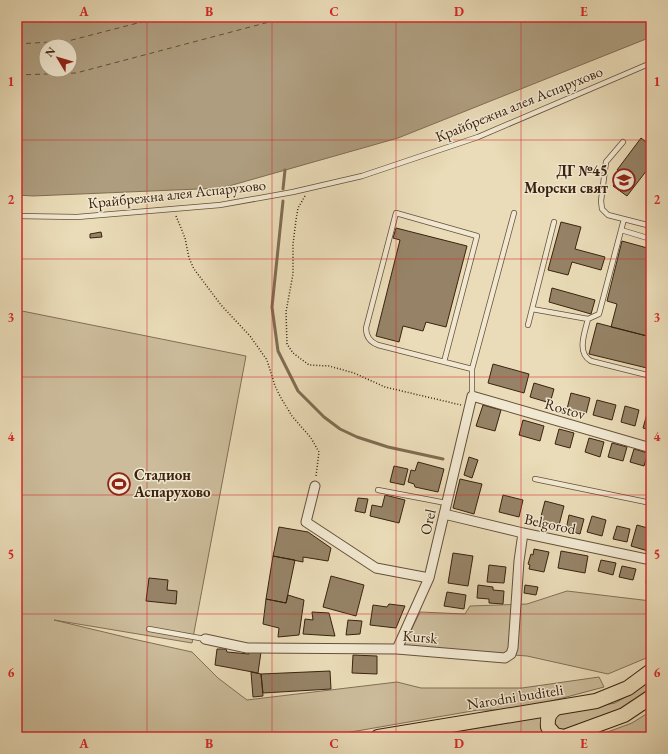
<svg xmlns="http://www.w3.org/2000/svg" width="668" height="754" font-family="'EB Garamond',serif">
<rect width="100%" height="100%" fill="#eadcb8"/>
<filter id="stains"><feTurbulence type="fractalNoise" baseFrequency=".005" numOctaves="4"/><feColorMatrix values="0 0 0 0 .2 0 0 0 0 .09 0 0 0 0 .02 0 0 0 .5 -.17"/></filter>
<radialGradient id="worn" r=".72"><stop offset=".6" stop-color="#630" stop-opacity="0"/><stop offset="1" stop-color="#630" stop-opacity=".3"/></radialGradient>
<!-- green -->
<path fill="#ccbc9b" stroke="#836f55" d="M 17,310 L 246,356 L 192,643 L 54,620 L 133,639 L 192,652 L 218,678 L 247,700 L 397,682 L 421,688 L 522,688 L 599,677 L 604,687 L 544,703 L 507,710 L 478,710 L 322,737 L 17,737 Z
M 567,591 L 651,601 L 651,656 L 608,674 L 527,656 L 403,647 L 420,612 L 465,614 L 470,606 L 527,604 Z
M 651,678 L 651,688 L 623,709 L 541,737 L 422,737 L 496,725 L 615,703 L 634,692 Z
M 651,711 L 651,737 L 594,737 L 632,723 Z"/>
<!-- water -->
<path fill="#ae9d7f" stroke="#806c52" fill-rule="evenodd" d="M 17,17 L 651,17 L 651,37 L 398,138 L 222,188 L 33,196 L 17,195 ZM 46,46 L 70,46 L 70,70 L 46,70 Z"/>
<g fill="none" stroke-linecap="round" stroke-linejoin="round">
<!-- stream -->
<path stroke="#806c52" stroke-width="3" d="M 283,189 L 285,170
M 283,201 L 272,307 L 278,351 L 298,391 L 324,417 L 340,429 L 357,437 L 388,447 L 443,459"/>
<!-- ferry -->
<path stroke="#634d36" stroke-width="1" stroke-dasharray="5 4" stroke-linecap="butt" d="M 17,44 L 68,41 L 161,17
M 17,75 L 76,73 L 288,17"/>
</g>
<!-- building -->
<path fill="#968367" stroke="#3a220f" d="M 641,138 L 651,146 L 651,173 L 647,170 L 627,196 L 613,186 L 622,174 L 617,170 Z
M 561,222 L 581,227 L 575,249 L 605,257 L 601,270 L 572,262 L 568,275 L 548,270 Z
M 396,228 L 467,246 L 446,327 L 426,322 L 423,331 L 403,326 L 399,342 L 376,336 L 400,240 L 393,238 Z
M 101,232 L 102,237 L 90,238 L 90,234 Z
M 622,241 L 651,249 L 651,337 L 611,327 L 617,304 L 607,301 Z
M 552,288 L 595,300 L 591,314 L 549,302 Z
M 597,323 L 651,337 L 651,369 L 589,354 Z
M 493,364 L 529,374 L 524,393 L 488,383 Z
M 534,383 L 554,389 L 550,403 L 530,397 Z
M 571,393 L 590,398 L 586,414 L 567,409 Z
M 597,400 L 616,405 L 612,420 L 593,415 Z
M 483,405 L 501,410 L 495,431 L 476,426 Z
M 625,406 L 639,410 L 635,426 L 621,422 Z
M 647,414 L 651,415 L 651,430 L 643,428 Z
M 523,420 L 544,426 L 540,441 L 519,435 Z
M 559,429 L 574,433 L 570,448 L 555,444 Z
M 589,438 L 604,442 L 600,457 L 585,452 Z
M 612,443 L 627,447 L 623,461 L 608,457 Z
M 634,449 L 648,453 L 644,466 L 630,462 Z
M 469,457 L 478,460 L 472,478 L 464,475 Z
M 418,462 L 444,469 L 438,492 L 415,487 L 414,484 L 408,482 L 411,470 L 415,471 Z
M 394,466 L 408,469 L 404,485 L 390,482 Z
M 460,479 L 482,484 L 474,514 L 453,508 Z
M 385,495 L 405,500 L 399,523 L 370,516 L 372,505 L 382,507 Z
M 503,495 L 523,500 L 519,517 L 499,512 Z
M 358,498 L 368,499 L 365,513 L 355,511 Z
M 545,501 L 564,506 L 558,529 L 539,524 Z
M 569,515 L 584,519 L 580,534 L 566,530 Z
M 592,516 L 606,520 L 602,536 L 587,532 Z
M 637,525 L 651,529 L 651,539 L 648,551 L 631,546 Z
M 617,526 L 630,529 L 627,542 L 613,539 Z
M 279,527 L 308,532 L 331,548 L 328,561 L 303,557 L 303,562 L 273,556 Z
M 534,549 L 549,552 L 544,572 L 529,569 L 530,565 L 528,564 L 531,554 L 533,555 Z
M 561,551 L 588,556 L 585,573 L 558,568 Z
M 453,553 L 473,556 L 468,586 L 448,583 Z
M 273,556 L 295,560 L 286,603 L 266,599 Z
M 601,560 L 616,563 L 613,575 L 598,571 Z
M 489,565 L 506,567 L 504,583 L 487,582 Z
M 622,566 L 636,569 L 633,580 L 619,577 Z
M 648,571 L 651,572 L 651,584 L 646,583 Z
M 331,576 L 364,585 L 356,616 L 323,607 Z
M 149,578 L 168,580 L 167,590 L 177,591 L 176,604 L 146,601 Z
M 478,585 L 493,587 L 493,590 L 504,591 L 503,604 L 489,603 L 489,599 L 477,598 Z
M 525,585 L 538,587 L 536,595 L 524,593 Z
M 447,592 L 466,595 L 464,609 L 444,606 Z
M 288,595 L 304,600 L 299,635 L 278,637 L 279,628 L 263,624 L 266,599 L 286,603 Z
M 389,604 L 405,606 L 396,628 L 370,625 L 373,605 L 387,607 Z
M 312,612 L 329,613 L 335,636 L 303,634 L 305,619 L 313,620 Z
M 348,620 L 362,621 L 360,634 L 346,635 Z
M 217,649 L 226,649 L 227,652 L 249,654 L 249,651 L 261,652 L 258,673 L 215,665 Z
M 353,655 L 377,656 L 377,674 L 352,673 Z
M 330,671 L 331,689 L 263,693 L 261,674 Z
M 251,672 L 261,674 L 263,696 L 253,697 Z"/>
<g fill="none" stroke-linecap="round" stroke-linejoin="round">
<!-- lane casing -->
<g stroke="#665039" stroke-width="6">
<path id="lane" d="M 623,142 L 606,162 L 601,201 L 602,209 L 608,215 L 651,226
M 17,216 L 77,217 L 220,205 L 293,192 L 362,176 L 478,137 L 651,63
M 621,230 L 651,239
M 532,309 L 588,319 L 599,314 L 624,219
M 588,319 C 585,332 576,353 591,361 L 651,376
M 528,325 L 554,222
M 444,362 L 477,236 L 396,213 L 366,328 C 366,337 370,342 378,345 L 472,369
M 472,396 L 472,369 L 514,213
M 535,479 L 651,503
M 378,490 L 446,503
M 149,629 L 205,639"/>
</g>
<!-- street casing -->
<g stroke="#665039" stroke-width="11">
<path id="street" d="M 315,486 L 306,522 L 376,568 L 429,578
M 444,514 L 523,533 L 651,560
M 205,639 L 247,648 L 397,649 L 505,658 L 511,654 L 513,648 L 519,561 L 523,533
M 397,649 L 429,578 L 472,396 L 651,448"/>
</g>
<!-- primary casing -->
<g stroke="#3a220f" stroke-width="16">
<path id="primary" d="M 556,708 C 549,713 547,718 548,727 L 555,735 L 565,737
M 378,737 L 596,701 L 628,688 L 651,671
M 564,737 L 624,715 L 651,697"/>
</g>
<!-- path -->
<path stroke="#3a220f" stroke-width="1.5" stroke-dasharray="1 2" stroke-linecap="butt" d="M 305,196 L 298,208 L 296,220 L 293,244 L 293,274 L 286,312 L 287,344 L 293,353 L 309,365 L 329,366 L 354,373 L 385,387 L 461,405
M 176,216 L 185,238 L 189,258 L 194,269 L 221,305 L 250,336 L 267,360 L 275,386 L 281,398 L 292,416 L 311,438 L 319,452 L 316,476"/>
<!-- lane -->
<use href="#lane" stroke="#f1e8d1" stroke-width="4.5"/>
<!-- street -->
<use href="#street" stroke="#f1e8d1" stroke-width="9"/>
<!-- primary -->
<use href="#primary" stroke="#eadcb8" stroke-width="14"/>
</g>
<!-- grid -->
<path fill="none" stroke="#d62828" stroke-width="1" stroke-opacity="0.55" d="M 147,17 L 147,737M 272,17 L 272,737M 396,17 L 396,737M 521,17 L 521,737M 17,140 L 651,140M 17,259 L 651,259M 17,377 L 651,377M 17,495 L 651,495M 17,614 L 651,614"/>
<!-- icons -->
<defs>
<g id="school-ring" transform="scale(1.15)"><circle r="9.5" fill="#f1e8d1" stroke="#8f2418" stroke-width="1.5"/><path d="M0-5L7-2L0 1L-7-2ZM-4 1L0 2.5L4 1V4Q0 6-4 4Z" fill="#8f2418"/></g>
<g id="stadium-ring" transform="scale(1.15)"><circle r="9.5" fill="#f1e8d1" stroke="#8f2418" stroke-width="1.5"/><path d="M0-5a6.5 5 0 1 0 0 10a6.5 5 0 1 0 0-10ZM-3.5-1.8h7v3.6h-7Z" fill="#8f2418"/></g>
</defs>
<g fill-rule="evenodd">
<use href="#school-ring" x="624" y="180"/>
<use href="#stadium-ring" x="119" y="484"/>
</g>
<g text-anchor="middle" stroke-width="3" stroke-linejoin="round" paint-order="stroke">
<!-- street labels -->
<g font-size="15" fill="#3a220f" stroke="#f1e8d1">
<text transform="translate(519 104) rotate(-22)" y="5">Крайбрежна алея Аспарухово</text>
<text transform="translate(177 194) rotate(-6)" y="5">Крайбрежна алея Аспарухово</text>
<text transform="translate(565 409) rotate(16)" y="5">Rostov</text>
<text transform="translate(428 522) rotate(-77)" y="5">Orel</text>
<text transform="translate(550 524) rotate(12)" y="5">Belgorod</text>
<text transform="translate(420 637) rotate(5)" y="5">Kursk</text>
<text transform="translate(515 697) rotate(-9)" y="5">Narodni buditeli</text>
</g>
<!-- poi labels -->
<g font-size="15" font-weight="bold" fill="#3a220f" stroke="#f1e8d1" text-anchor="end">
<text x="608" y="176">ДГ №45<tspan x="608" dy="17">Морски свят</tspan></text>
<text x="134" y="480" text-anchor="start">Стадион<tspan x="134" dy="17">Аспарухово</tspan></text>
</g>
</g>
<!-- margin -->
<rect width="668" height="754" fill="none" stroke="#eadcb8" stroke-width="44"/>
<!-- north arrow -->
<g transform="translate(58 58) rotate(308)"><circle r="19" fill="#f1e8d1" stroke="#a89983"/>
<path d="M0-3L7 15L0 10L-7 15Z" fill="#8f2418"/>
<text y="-6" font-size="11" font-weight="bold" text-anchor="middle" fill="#3a220f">N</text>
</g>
<rect x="22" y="22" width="624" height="710" fill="none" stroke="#d62828" stroke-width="1.5"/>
<g font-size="13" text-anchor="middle" font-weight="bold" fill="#d62828">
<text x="84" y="16">A</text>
<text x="209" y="16">B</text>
<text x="334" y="16">C</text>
<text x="459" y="16">D</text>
<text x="584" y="16">E</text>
<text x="11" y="86">1</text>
<text x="657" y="86">1</text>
<text x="11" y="204">2</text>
<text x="657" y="204">2</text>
<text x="11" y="322">3</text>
<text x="657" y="322">3</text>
<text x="11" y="441">4</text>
<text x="657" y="441">4</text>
<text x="11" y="559">5</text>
<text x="657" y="559">5</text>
<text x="11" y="677">6</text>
<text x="657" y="677">6</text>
<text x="84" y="748">A</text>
<text x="209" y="748">B</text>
<text x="334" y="748">C</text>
<text x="459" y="748">D</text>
<text x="584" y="748">E</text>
</g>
<rect width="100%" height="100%" filter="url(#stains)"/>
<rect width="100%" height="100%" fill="url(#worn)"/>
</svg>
